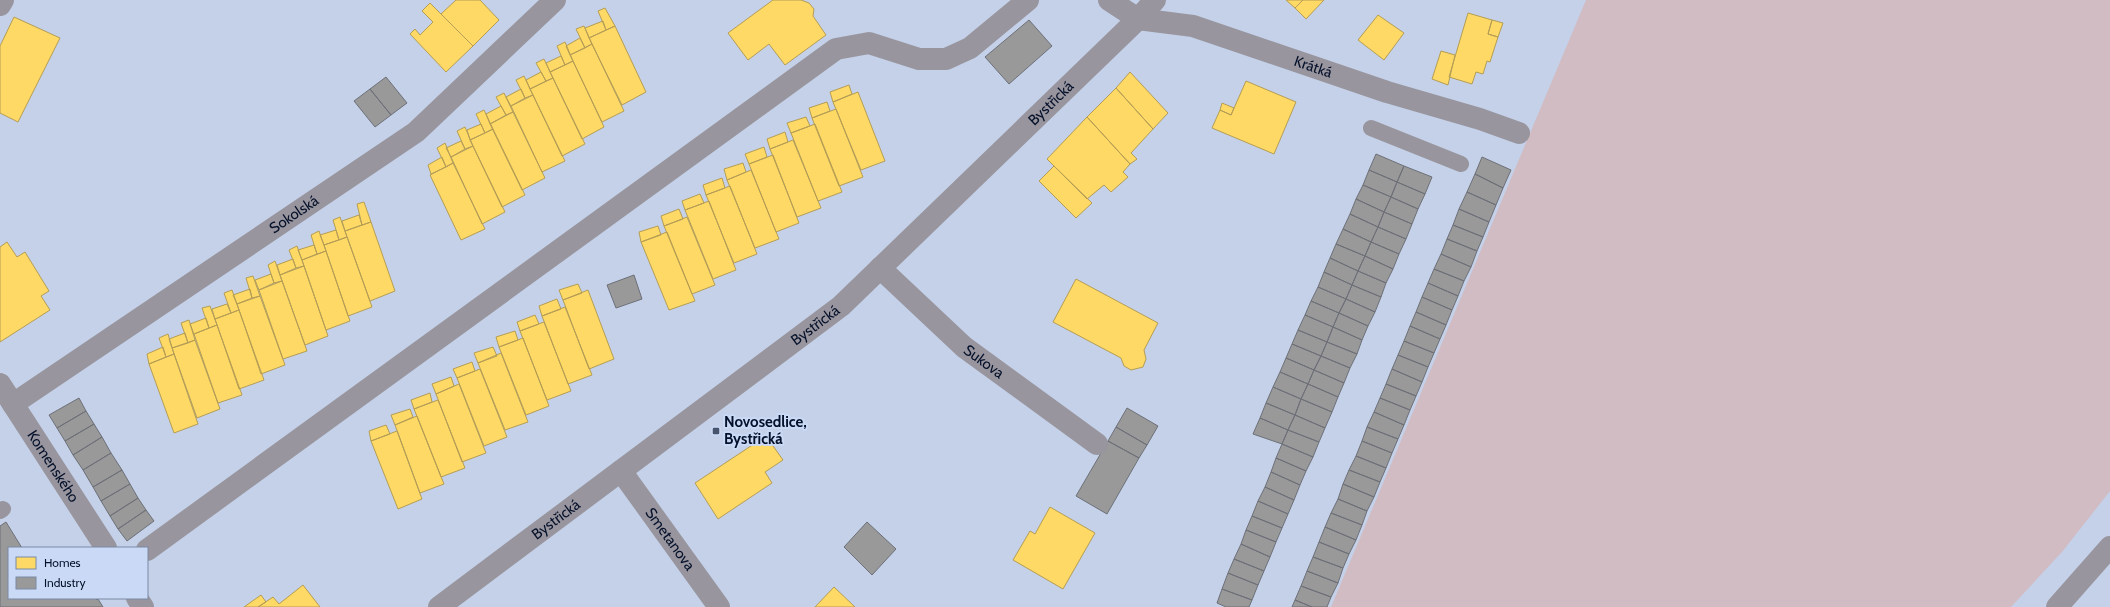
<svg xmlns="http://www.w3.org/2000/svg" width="2110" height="607" font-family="Cabin,sans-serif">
<rect width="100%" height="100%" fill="#c4d1e8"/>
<!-- green -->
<path fill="#d1bcc4" d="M 1586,0 L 2110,0 L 2110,491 L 2062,552 L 2011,607 L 1331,607 Z"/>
<!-- homes -->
<path fill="#ffd966" stroke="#b49d54" d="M 456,0 L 480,0 L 499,20 L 473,46 L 441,14 Z
M 773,0 L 801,0 L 809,3 L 814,9 L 813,16 L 826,35 L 785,65 L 769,44 L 748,60 L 728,33 Z
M 1286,0 L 1303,0 L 1295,8 Z
M 1303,0 L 1324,0 L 1306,19 L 1295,8 Z
M 430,3 L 473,46 L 446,72 L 410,34 L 415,29 L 420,35 L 433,22 L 422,11 Z
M 605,8 L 615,26 L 606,30 L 598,11 Z
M 1468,13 L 1492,20 L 1488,34 L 1498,37 L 1490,62 L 1487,61 L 1483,74 L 1476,72 L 1472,84 L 1449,77 Z
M 1378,15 L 1404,33 L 1384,60 L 1358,40 Z
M 14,17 L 60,38 L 18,122 L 0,113 L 0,46 Z
M 1492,20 L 1503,23 L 1498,37 L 1488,34 Z
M 603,21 L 606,30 L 589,38 L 585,28 Z
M 584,26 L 592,44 L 585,48 L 576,29 Z
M 615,26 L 646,92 L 622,105 L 589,38 Z
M 580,38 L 585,48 L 570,55 L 566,46 Z
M 565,42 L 573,61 L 565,65 L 557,46 Z
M 592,44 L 624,111 L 602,122 L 570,55 Z
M 1441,51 L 1455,55 L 1448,85 L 1432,79 Z
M 561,56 L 565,65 L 550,72 L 546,63 Z
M 544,59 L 553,78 L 546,81 L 536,63 Z
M 573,61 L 604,127 L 582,139 L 550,72 Z
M 541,72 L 546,81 L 530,89 L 526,80 Z
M 1130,72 L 1168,113 L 1153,129 L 1116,88 Z
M 524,76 L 533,95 L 525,98 L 516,80 Z
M 553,78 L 585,144 L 562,156 L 530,89 Z
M 1246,81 L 1296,102 L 1274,154 L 1212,128 L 1220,110 L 1231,115 Z
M 849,85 L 852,94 L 833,102 L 830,92 Z
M 1116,88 L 1153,129 L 1131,153 L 1137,159 L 1130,164 L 1087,117 Z
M 521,89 L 525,98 L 511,106 L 506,97 Z
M 858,92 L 885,161 L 861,170 L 833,102 Z
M 504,93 L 513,112 L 506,115 L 496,97 Z
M 533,95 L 565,161 L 542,172 L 511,106 Z
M 827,102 L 830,111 L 812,118 L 809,108 Z
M 1222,103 L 1234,108 L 1231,115 L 1220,110 Z
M 501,106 L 506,115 L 490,124 L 486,114 Z
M 836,109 L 863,177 L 839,186 L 812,118 Z
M 484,110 L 493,129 L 485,133 L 476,114 Z
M 513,112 L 545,178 L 522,190 L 490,124 Z
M 806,117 L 810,126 L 791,133 L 787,123 Z
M 1087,117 L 1130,164 L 1123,172 L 1128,177 L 1111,192 L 1104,185 L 1087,199 L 1047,159 Z
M 481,124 L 485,133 L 470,140 L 467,130 Z
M 815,124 L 842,192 L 818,201 L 791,133 Z
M 465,127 L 473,146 L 465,149 L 457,131 Z
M 493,129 L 525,195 L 502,207 L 470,140 Z
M 785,132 L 788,142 L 770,149 L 767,139 Z
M 793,140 L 821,208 L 797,217 L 770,149 Z
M 461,141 L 465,149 L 451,157 L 446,148 Z
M 445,143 L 453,163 L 446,167 L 437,148 Z
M 473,146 L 505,212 L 482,224 L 451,157 Z
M 764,147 L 767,157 L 749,164 L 745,154 Z
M 773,155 L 799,223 L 776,232 L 749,164 Z
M 442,157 L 446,167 L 431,174 L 428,165 Z
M 453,163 L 485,229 L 461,240 L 430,175 Z
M 743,163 L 746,172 L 727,180 L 724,169 Z
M 1054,166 L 1092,203 L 1076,218 L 1039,181 Z
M 751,170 L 779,239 L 755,248 L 727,180 Z
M 722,178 L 725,188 L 706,195 L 703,185 Z
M 730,186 L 757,254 L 734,263 L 706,195 Z
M 700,194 L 704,203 L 685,210 L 682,201 Z
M 709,201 L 736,270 L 713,279 L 685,210 Z
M 364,202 L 371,222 L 362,225 L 357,204 Z
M 679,209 L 683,219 L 664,226 L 661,216 Z
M 359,215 L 362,225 L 345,231 L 342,221 Z
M 340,217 L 347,237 L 339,240 L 333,220 Z
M 687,217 L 715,285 L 692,294 L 664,226 Z
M 371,222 L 395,291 L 370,301 L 345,231 Z
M 658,226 L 661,235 L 641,242 L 639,232 Z
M 336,230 L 339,240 L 324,245 L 320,235 Z
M 319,231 L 326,251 L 317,254 L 311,235 Z
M 667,232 L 695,301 L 669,310 L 641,242 Z
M 347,237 L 372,307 L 348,316 L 324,245 Z
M 7,242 L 17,257 L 25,252 L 49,291 L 41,296 L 50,310 L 0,342 L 0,247 Z
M 314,245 L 317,254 L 302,260 L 298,250 Z
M 297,246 L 304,266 L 296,268 L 289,250 Z
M 326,251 L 350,321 L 326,330 L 302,260 Z
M 293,259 L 296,268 L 280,275 L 277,265 Z
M 275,261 L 282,281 L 274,283 L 268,265 Z
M 304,266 L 328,336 L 305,345 L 280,275 Z
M 271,274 L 274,283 L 259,290 L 255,280 Z
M 253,276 L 260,296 L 252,298 L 246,278 Z
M 1076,279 L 1158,323 L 1144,350 L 1146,359 L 1143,367 L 1131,370 L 1124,366 L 1121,358 L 1053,322 Z
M 282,281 L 307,351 L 283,359 L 259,290 Z
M 578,284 L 582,293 L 563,300 L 559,290 Z
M 250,289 L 252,298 L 237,304 L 233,295 Z
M 232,290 L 239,310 L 231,313 L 224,293 Z
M 588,290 L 614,359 L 589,369 L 563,300 Z
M 260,296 L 285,365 L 261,374 L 237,304 Z
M 557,299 L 561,309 L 542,316 L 539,306 Z
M 227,304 L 231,313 L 215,319 L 212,309 Z
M 210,306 L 217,325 L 209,328 L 202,308 Z
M 565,307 L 592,375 L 568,384 L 542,316 Z
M 239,310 L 264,380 L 239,389 L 215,319 Z
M 535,315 L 539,324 L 520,331 L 517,322 Z
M 206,318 L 209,328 L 194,334 L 190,324 Z
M 189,320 L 195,340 L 188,343 L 181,323 Z
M 544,322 L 571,391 L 547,400 L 520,331 Z
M 217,325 L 242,395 L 218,403 L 194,334 Z
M 515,331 L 518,340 L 499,347 L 496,337 Z
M 185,333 L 188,343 L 172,348 L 169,339 Z
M 168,334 L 174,354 L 166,357 L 159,338 Z
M 523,338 L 549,406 L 526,415 L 499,347 Z
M 195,340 L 220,409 L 197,418 L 172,348 Z
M 163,347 L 166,357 L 149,364 L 147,354 Z
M 493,347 L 497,356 L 478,363 L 474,353 Z
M 501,353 L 528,422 L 505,430 L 478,363 Z
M 174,354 L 198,424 L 174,433 L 149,364 Z
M 472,362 L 475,371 L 457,378 L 453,369 Z
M 480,369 L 507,437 L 484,446 L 457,378 Z
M 451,377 L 454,386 L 436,394 L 432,384 Z
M 459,384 L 486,453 L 462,462 L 436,394 Z
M 430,393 L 432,402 L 414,409 L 411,400 Z
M 438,400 L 465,468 L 441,477 L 414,409 Z
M 410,409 L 413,417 L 395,425 L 391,415 Z
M 417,416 L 444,484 L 420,493 L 395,425 Z
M 386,425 L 390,434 L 371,441 L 369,431 Z
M 397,431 L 422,499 L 398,509 L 371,441 Z
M 766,436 L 783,460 L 765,472 L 772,483 L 718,519 L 695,483 Z
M 1050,507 L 1095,533 L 1063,589 L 1013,560 L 1030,531 L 1035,534 Z
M 303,585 L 320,607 L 258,607 L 273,597 L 279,604 Z
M 834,587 L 855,607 L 815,607 Z
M 261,595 L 266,602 L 258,607 L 244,607 Z"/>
<!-- industry -->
<path fill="#999" stroke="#6d7078" d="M 1029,20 L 1052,46 L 1009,84 L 985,57 Z
M 386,77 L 407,103 L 391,115 L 370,89 Z
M 370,89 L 391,115 L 375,127 L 354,101 Z
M 1376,154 L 1404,166 L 1397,182 L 1369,170 Z
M 1482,157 L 1511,170 L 1503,188 L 1475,174 Z
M 1404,166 L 1432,177 L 1425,194 L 1397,182 Z
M 1369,170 L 1397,182 L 1391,197 L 1363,185 Z
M 1475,174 L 1503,188 L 1496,205 L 1467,192 Z
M 1397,182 L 1425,194 L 1418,209 L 1391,197 Z
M 1363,185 L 1391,197 L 1384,212 L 1356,199 Z
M 1467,192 L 1496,205 L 1489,222 L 1459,209 Z
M 1391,197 L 1418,209 L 1412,224 L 1384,212 Z
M 1356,199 L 1384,212 L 1378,227 L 1350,214 Z
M 1459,209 L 1489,222 L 1483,237 L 1453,225 Z
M 1384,212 L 1412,224 L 1406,239 L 1378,227 Z
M 1350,214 L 1378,227 L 1371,242 L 1343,229 Z
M 1453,225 L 1483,237 L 1477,251 L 1447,239 Z
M 1378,227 L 1406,239 L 1399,254 L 1371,242 Z
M 1343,229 L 1371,242 L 1365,256 L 1336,244 Z
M 1447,239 L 1477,251 L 1471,267 L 1441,254 Z
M 1371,242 L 1399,254 L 1393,269 L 1365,256 Z
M 1336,244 L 1365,256 L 1358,271 L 1330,258 Z
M 1441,254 L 1471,267 L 1464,281 L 1434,269 Z
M 1365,256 L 1393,269 L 1386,283 L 1358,271 Z
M 1330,258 L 1358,271 L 1352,285 L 1324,272 Z
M 1434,269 L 1464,281 L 1458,296 L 1428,283 Z
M 1358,271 L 1386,283 L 1381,297 L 1352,285 Z
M 1324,272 L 1352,285 L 1346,299 L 1318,287 Z
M 634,275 L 642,299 L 616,308 L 607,285 Z
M 1428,283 L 1458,296 L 1452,310 L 1422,297 Z
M 1352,285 L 1381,297 L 1375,312 L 1346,299 Z
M 1318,287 L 1346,299 L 1339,313 L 1311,301 Z
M 1422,297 L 1452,310 L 1446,325 L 1416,312 Z
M 1346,299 L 1375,312 L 1368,326 L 1339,313 Z
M 1311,301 L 1339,313 L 1333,327 L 1305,315 Z
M 1416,312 L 1446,325 L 1440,339 L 1410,326 Z
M 1339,313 L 1368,326 L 1362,340 L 1333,327 Z
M 1305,315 L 1333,327 L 1327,342 L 1298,330 Z
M 1410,326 L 1440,339 L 1434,353 L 1404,341 Z
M 1333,327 L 1362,340 L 1357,354 L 1327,342 Z
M 1298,330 L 1327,342 L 1321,356 L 1292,344 Z
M 1404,341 L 1434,353 L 1428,367 L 1398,355 Z
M 1327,342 L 1357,354 L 1350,368 L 1321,356 Z
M 1292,344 L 1321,356 L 1314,370 L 1286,358 Z
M 1398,355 L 1428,367 L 1422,382 L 1392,369 Z
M 1321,356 L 1350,368 L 1344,383 L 1314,370 Z
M 1286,358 L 1314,370 L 1308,384 L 1280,372 Z
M 1392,369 L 1422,382 L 1416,396 L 1386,384 Z
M 1314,370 L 1344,383 L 1338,397 L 1308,384 Z
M 1280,372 L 1308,384 L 1301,399 L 1273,387 Z
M 1308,384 L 1338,397 L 1332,412 L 1301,399 Z
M 1386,384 L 1416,396 L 1410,410 L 1380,398 Z
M 1273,387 L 1301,399 L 1295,415 L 1266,403 Z
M 79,398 L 86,411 L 57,428 L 49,415 Z
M 1380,398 L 1410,410 L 1404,425 L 1374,412 Z
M 1301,399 L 1332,412 L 1325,428 L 1295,415 Z
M 1266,403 L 1295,415 L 1288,430 L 1260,418 Z
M 1127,408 L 1158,426 L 1147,445 L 1116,427 Z
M 86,411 L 94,424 L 65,441 L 57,428 Z
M 1374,412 L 1404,425 L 1398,439 L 1367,427 Z
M 1295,415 L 1325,428 L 1319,442 L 1288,430 Z
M 1260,418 L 1288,430 L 1282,444 L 1253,434 Z
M 94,424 L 102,437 L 73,455 L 65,441 Z
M 1116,427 L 1147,445 L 1139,458 L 1108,441 Z
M 1367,427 L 1398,439 L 1392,453 L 1362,441 Z
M 1288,430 L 1319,442 L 1313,457 L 1282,444 Z
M 102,437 L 111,453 L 83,470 L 73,455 Z
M 1108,441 L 1139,458 L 1107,514 L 1076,496 Z
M 1362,441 L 1392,453 L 1386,468 L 1356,456 Z
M 1282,444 L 1313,457 L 1306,471 L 1276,458 Z
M 111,453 L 122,470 L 93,487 L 83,470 Z
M 1356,456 L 1386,468 L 1380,482 L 1349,470 Z
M 1276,458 L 1306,471 L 1300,485 L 1271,472 Z
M 122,470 L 130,484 L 101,501 L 93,487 Z
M 1349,470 L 1380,482 L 1374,497 L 1343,484 Z
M 1271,472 L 1300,485 L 1294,500 L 1265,487 Z
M 130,484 L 138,498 L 110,516 L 101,501 Z
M 1343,484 L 1374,497 L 1367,511 L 1338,499 Z
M 1265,487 L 1294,500 L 1288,514 L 1258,501 Z
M 138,498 L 146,510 L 118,529 L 110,516 Z
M 1338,499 L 1367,511 L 1362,525 L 1331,513 Z
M 1258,501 L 1288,514 L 1282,528 L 1252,516 Z
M 146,510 L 154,521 L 127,541 L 118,529 Z
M 1331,513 L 1362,525 L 1356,540 L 1325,527 Z
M 1252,516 L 1282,528 L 1276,542 L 1246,530 Z
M 6,522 L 22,548 L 9,548 L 9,598 L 95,598 L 97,600 L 98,599 L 103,607 L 0,607 L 0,526 Z
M 867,522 L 896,549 L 872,575 L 844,547 Z
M 1325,527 L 1356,540 L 1349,554 L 1319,542 Z
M 1246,530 L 1276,542 L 1270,557 L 1241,544 Z
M 1319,542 L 1349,554 L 1343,568 L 1313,557 Z
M 1241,544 L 1270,557 L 1264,571 L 1234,559 Z
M 1313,557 L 1343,568 L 1338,583 L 1307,571 Z
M 1234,559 L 1264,571 L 1258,585 L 1228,573 Z
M 1307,571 L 1338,583 L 1331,597 L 1301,586 Z
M 1228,573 L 1258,585 L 1252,600 L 1222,589 Z
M 1301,586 L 1331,597 L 1327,607 L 1312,607 L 1295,600 Z
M 1222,589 L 1252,600 L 1249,607 L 1226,607 L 1217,603 Z
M 1295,600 L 1312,607 L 1292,607 Z"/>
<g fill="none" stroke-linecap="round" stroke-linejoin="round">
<!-- service -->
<path stroke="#98959e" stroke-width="16" d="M 1371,128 L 1461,164
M 0,511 L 3,509"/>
<!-- minor -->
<g stroke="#98959e" stroke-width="22">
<path id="s1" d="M 1109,0 L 1138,19 L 1193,26 L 1387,92 L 1480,119 L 1519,133"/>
<path d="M 0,5 L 3,0"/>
<path id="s2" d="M 880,268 L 964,347 L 1097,444"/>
<path id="s3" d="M 0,384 L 106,548"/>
<path id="s4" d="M 13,404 L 416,132 L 555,0"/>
<path id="s5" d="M 621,471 L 719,607"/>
<path d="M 147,550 L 836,49 L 869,43 L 919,59 L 946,59 L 970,48 L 1028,0"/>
<path d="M 137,598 L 143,607"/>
</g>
<!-- tertiary -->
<g stroke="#98959e" stroke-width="22">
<path id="s6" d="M 439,607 L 841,306 L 1138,19 L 1155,0"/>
<path d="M 2057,607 L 2110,547"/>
</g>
</g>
<!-- markers -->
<rect fill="#48546c" stroke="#cadaf6" stroke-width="1.5" x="712" y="427" width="8" height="8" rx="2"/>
<g text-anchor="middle" stroke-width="4" stroke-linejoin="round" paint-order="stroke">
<!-- street labels -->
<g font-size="15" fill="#05112a" stroke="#cadaf6">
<text dy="5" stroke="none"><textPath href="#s1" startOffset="217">Krátká</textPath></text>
<text dy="5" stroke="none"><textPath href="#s6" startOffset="794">Bystřická</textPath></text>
<text dy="5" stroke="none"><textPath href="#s4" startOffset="339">Sokolská</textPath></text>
<text dy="5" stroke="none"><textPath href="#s6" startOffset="470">Bystřická</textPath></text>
<text dy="5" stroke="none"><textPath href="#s2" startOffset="140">Sukova</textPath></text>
<text dy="5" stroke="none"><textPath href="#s3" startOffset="98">Komenského</textPath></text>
<text dy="5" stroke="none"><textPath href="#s6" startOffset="146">Bystřická</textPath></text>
<text dy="5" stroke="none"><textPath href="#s5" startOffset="84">Smetanova</textPath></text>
</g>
<!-- poi labels -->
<g font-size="15" font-weight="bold" fill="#05112a" stroke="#cadaf6" text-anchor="start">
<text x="724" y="427">Novosedlice,<tspan x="724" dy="17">Bystřická</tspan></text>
</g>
</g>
<!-- legend -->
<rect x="8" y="547" width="140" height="52" fill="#cadaf6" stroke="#7b8aa4"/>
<rect x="16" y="557" width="20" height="12" fill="#ffd966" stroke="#7b8aa4"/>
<text x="44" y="567" font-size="12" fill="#05112a">Homes</text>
<rect x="16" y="577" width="20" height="12" fill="#999999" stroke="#7b8aa4"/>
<text x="44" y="587" font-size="12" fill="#05112a">Industry</text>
</svg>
